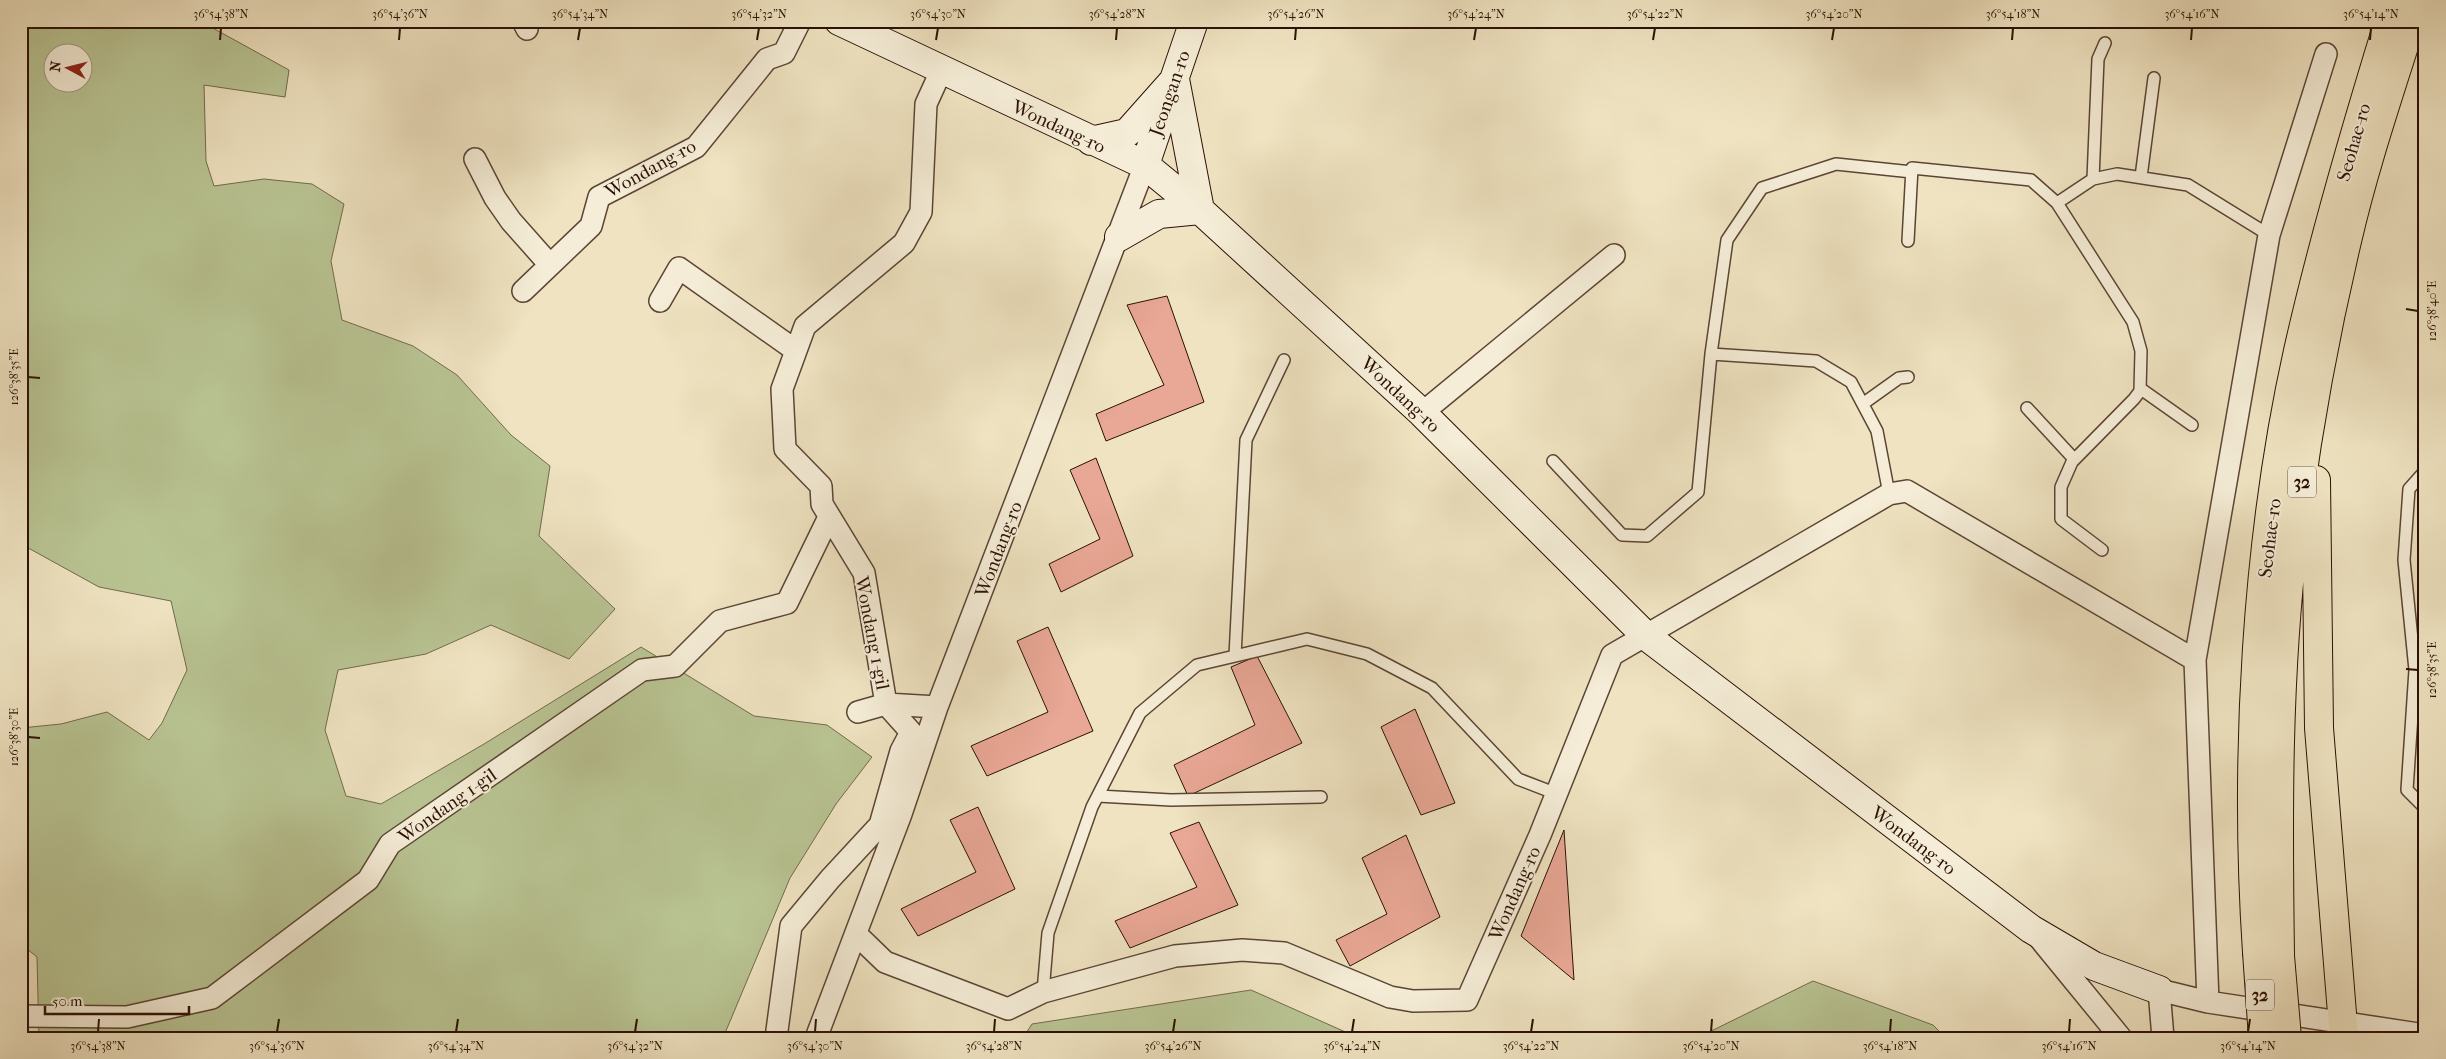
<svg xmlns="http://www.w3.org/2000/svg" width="2446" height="1059" font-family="'IM FELL French Canon',serif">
<rect width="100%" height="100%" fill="#efe3c1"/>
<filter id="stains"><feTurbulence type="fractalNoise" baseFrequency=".004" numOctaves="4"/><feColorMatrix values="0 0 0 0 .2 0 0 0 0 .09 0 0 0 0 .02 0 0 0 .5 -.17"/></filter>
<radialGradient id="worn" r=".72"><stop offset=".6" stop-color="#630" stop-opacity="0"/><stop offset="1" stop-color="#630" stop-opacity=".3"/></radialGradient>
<!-- green -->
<path fill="#b9c493" stroke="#726a4c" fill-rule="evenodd" d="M 21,21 L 200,21 L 289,70 L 285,97 L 204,85 L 206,161 L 214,186 L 264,179 L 312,184 L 344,204 L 331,261 L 342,320 L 413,346 L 457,375 L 511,435 L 550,466 L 539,536 L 615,609 L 569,659 L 491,625 L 426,654 L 338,670 L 325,730 L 346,796 L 381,804 L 484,744 L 641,647 L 754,716 L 827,725 L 872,757 L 836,804 L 790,878 L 723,1038 L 39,1038 L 37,957 L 21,944 L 21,728 L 61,724 L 107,712 L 149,740 L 162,723 L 187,670 L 171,601 L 99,587 L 21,544 ZM 52,52 L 82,52 L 82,82 L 52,82 Z
M 1813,981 L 1933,1025 L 1946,1038 L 1697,1038 Z
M 1251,990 L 1359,1038 L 1023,1038 L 1032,1024 Z"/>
<!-- building -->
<path fill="#e9a795" stroke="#2b1006" d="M 1167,296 L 1204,402 L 1106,441 L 1096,414 L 1164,385 L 1127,305 Z
M 1096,458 L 1133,556 L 1061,592 L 1049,564 L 1100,539 L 1070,470 Z
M 1048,627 L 1093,731 L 987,776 L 971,746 L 1048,712 L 1017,641 Z
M 1257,656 L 1302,743 L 1188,796 L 1174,765 L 1255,725 L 1231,667 Z
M 1415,709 L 1455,803 L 1421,815 L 1381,727 Z
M 978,807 L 1015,889 L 918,936 L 901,909 L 976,872 L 950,820 Z
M 1199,822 L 1238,905 L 1130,948 L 1115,921 L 1197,887 L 1170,833 Z
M 1564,830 L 1574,980 L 1521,936 Z
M 1406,835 L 1440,917 L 1350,966 L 1336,940 L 1387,914 L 1362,858 Z"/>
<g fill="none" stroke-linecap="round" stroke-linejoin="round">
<!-- lane casing -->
<g stroke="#5c4535" stroke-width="14">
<path id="lane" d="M 2141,177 L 2154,78
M 2093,179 L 2098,59 L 2105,43
M 2057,203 L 2133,322 L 2141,351 L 2140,391 L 2134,399 L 2072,462 L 2061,487 L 2061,519 L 2102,550
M 1908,241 L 1912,168 L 2031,180 L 2057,203 L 2093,179 L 2117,174 L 2188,185 L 2269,235
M 1711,354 L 1727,240 L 1762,188 L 1836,164 L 1912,172
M 2140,391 L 2141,389 L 2192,425
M 1864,403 L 1899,378 L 1908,377
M 2027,408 L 2074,459 L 2072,462
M 1553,461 L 1622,535 L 1647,536 L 1698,492 L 1711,354 L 1816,361 L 1851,382 L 1877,431 L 1889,494
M 2425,471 L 2409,489 L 2404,560 L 2415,670 L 2407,790 L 2425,808
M 1235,656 L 1246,440 L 1284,360
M 1098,796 L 1171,800 L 1321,797
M 1043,992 L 1048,933 L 1092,807 L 1140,713 L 1197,665 L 1307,639 L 1367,654 L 1432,688 L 1518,779 L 1557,794"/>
</g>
<!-- street casing -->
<g stroke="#5c4535" stroke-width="24">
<path id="street" d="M 523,21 L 527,29
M 475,159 L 495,198 L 511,221 L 550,265
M 523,291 L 591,226 L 599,197 L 696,147 L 767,59 L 784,53 L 800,21
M 660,301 L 679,268 L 795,350
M 1422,413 L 1614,255
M 858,712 L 886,704 L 937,707
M 856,934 L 885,962 L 1008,1009 L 1043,992 L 1175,956 L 1242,950 L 1284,953 L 1390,997 L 1413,1001 L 1467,1000 L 1540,835 L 1612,655 L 1889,494 L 1907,491 L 2195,660
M 2040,939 L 2121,1038
M 2208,1002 L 2195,660 L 2269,235 L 2326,54
M 21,1016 L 127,1017 L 212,998 L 368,880 L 390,844 L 642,670 L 675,666 L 720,621 L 787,603 L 829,517
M 776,1038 L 791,926 L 830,879 L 880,825 L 901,751 L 911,732 L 886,704 L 864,573 L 822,504 L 821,486 L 785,449 L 782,389 L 805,326 L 904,243 L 921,212 L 926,104 L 942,69
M 816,1038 L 901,814 L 937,707 L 1145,165
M 2163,1038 L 2159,990 L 2208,1002 L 2425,1035"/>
</g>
<!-- secondary casing -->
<g stroke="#2b1006" stroke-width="30">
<path id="secondary" d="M 839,21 L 1145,165 L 1200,210 L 1422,413 L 1646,636 L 2031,929 L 2094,966 L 2159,990
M 1091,141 L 1127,133 L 1175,79 L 1200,210 L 1159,214 L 1119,237
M 1145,165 L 1194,21"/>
</g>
<!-- primary casing -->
<g stroke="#2b1006" stroke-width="30">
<path id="primary" d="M 2316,480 L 2319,728 L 2344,1038
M 2257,952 C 2244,759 2256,540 2298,351 C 2323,240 2355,131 2389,21
M 2280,956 C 2278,816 2277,676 2294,537 C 2306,437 2324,338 2347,241 C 2364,167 2389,94 2412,21"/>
</g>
<!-- lane -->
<use href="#lane" stroke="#f5edd7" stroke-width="11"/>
<!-- street -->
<use href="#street" stroke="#f5edd7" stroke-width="21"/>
<!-- secondary -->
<use href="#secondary" stroke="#f5edd7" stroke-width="28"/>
<!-- primary -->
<use href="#primary" stroke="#efe3c1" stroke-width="28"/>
<!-- primary-bridge casing -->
<g stroke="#2b1006" stroke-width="30" stroke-linecap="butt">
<path id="primary-bridge" d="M 2257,952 L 2263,1038
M 2280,956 L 2287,1038"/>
</g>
<!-- primary-bridge -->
<use href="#primary-bridge" stroke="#efe3c1" stroke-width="28"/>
</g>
<!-- ticks -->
<path fill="none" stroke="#2b1006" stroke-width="2" d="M 220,40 L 221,28M 399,40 L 400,28M 578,40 L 580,28M 757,40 L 759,28M 936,40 L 938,28M 1116,40 L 1117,28M 1295,40 L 1296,28M 1474,40 L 1476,28M 1653,40 L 1655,28M 1832,40 L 1834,28M 2012,40 L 2013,28M 2191,40 L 2192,28M 2370,40 L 2371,28M 2406,309 L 2418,311M 28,377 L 40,378M 2406,669 L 2418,670M 28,737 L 40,738M 98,1032 L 99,1019M 277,1032 L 279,1019M 456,1032 L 458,1019M 635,1032 L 637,1019M 815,1032 L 816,1019M 994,1032 L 995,1019M 1173,1032 L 1175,1019M 1352,1032 L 1354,1019M 1531,1032 L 1533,1019M 1711,1032 L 1712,1019M 1890,1032 L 1891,1019M 2069,1032 L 2070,1019M 2248,1032 L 2250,1019"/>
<g text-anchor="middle" stroke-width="4" stroke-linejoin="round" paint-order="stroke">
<!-- shield labels -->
<g fill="#f5edd7" stroke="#685245" stroke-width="1">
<rect x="2288" y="466.5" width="28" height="31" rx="4"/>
<rect x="2246" y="979.5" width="28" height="31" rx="4"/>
</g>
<g font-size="18" font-weight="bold" fill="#2b1006">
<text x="2302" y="488">32</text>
<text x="2260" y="1001">32</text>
</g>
<!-- street labels -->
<g font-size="19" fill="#2b1006" stroke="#f5edd7">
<text transform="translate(1169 93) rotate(-71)" y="7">Jeongan-ro</text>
<text transform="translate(1059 126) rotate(25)" y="7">Wondang-ro</text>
<text transform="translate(2353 142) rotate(-74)" y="7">Seohae-ro</text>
<text transform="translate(650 168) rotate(-29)" y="7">Wondang-ro</text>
<text transform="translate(1401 394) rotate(43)" y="7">Wondang-ro</text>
<text transform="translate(2269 538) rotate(-83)" y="7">Seohae-ro</text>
<text transform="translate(998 549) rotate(-69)" y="7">Wondang-ro</text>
<text transform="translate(873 633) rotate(79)" y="7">Wondang 1-gil</text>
<text transform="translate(447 805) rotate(-35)" y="7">Wondang 1-gil</text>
<text transform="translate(1914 840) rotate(37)" y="7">Wondang-ro</text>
<text transform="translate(1514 893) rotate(-66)" y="7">Wondang-ro</text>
</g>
</g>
<!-- margin -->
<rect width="2446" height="1059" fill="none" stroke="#efe3c1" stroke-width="55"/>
<!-- north arrow -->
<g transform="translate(68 68) rotate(277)"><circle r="24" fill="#f5edd7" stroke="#a49583"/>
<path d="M0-4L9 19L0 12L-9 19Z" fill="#8f2418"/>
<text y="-8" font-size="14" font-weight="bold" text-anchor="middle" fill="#2b1006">N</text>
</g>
<!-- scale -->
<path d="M45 1006v8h144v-8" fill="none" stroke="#2b1006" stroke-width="2.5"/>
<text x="52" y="1006" font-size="15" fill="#2b1006" stroke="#f5edd7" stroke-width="4" paint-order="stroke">50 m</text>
<rect x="28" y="28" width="2390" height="1004" fill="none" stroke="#2b1006" stroke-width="2"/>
<g font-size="12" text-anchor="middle" fill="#2b1006">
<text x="221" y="18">36°54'38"N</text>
<text x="400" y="18">36°54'36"N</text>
<text x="580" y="18">36°54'34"N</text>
<text x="759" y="18">36°54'32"N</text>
<text x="938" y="18">36°54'30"N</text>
<text x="1117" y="18">36°54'28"N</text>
<text x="1296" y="18">36°54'26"N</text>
<text x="1476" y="18">36°54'24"N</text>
<text x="1655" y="18">36°54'22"N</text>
<text x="1834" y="18">36°54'20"N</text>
<text x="2013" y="18">36°54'18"N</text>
<text x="2192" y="18">36°54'16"N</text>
<text x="2371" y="18">36°54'14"N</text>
<text transform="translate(2432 311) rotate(-90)" y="4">126°38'40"E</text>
<text transform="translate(14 377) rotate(-90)" y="4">126°38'35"E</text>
<text transform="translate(2432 670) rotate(-90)" y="4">126°38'35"E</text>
<text transform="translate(14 737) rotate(-90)" y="4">126°38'30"E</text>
<text x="98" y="1050">36°54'38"N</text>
<text x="277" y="1050">36°54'36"N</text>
<text x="456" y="1050">36°54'34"N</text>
<text x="635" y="1050">36°54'32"N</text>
<text x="815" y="1050">36°54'30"N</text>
<text x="994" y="1050">36°54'28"N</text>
<text x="1173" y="1050">36°54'26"N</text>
<text x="1352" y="1050">36°54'24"N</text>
<text x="1531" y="1050">36°54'22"N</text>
<text x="1711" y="1050">36°54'20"N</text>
<text x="1890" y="1050">36°54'18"N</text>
<text x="2069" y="1050">36°54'16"N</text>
<text x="2248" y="1050">36°54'14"N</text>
</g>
<rect width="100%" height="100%" filter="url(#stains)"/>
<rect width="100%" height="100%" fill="url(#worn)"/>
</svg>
